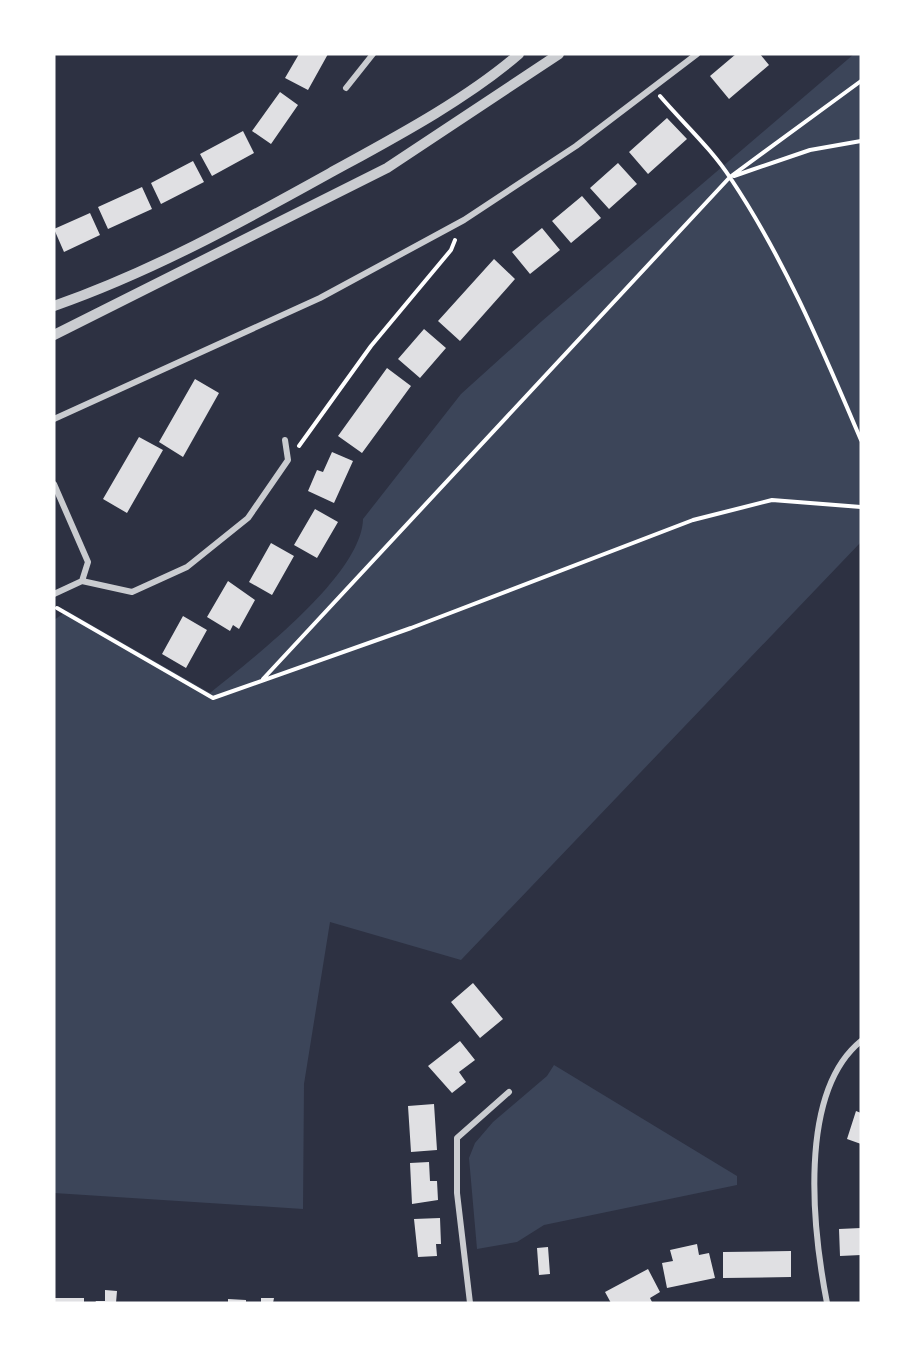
<svg xmlns="http://www.w3.org/2000/svg" width="915" height="1357" font-family="'Fira Sans Condensed',sans-serif">
<rect width="100%" height="100%" fill="#2d3142"/>
<!-- green -->
<path fill="#3c4559" d="M 854,54 L 861,54 L 861,542 L 461,960 L 330,922 L 304,1084 L 303,1209 L 54,1193 L 54,620 L 67,611 L 210,693 C 252,659 362,575 363,519 L 461,394 L 542,321 Z
M 554,1065 L 737,1176 L 737,1185 L 544,1225 L 517,1242 L 477,1249 L 469,1158 L 475,1143 L 493,1122 L 547,1076 Z"/>
<!-- building -->
<path fill="#e0e0e3" d="M 299,54 L 328,54 L 308,90 L 285,78 Z
M 736,54 L 760,54 L 769,65 L 729,99 L 710,76 Z
M 280,92 L 298,105 L 271,144 L 252,131 Z
M 667,118 L 687,139 L 648,174 L 629,152 Z
M 243,131 L 254,153 L 212,176 L 200,154 Z
M 193,161 L 204,182 L 161,204 L 151,183 Z
M 618,163 L 637,184 L 609,209 L 590,188 Z
M 142,187 L 152,209 L 108,229 L 98,207 Z
M 582,196 L 601,218 L 571,243 L 552,221 Z
M 90,213 L 100,235 L 64,252 L 54,229 Z
M 542,228 L 560,250 L 530,274 L 512,252 Z
M 494,259 L 515,279 L 460,341 L 438,321 Z
M 424,329 L 446,348 L 420,378 L 398,359 Z
M 387,368 L 411,386 L 362,453 L 338,436 Z
M 195,379 L 219,393 L 183,457 L 159,442 Z
M 139,437 L 163,450 L 127,513 L 103,499 Z
M 332,452 L 353,461 L 334,503 L 308,491 L 317,470 L 323,472 Z
M 315,509 L 338,522 L 317,558 L 294,545 Z
M 271,543 L 294,556 L 272,595 L 249,582 Z
M 228,581 L 255,600 L 239,629 L 233,625 L 230,631 L 207,617 Z
M 183,616 L 207,630 L 186,668 L 162,654 Z
M 473,983 L 503,1019 L 480,1038 L 451,1002 Z
M 460,1041 L 475,1060 L 459,1072 L 466,1082 L 452,1093 L 428,1066 Z
M 434,1104 L 437,1150 L 411,1152 L 408,1106 Z
M 856,1111 L 861,1113 L 861,1144 L 847,1139 Z
M 429,1162 L 430,1181 L 437,1181 L 438,1200 L 412,1204 L 410,1163 Z
M 440,1218 L 441,1244 L 436,1244 L 437,1256 L 418,1257 L 414,1219 Z
M 861,1228 L 861,1255 L 840,1256 L 839,1229 Z
M 697,1244 L 699,1255 L 709,1253 L 715,1278 L 667,1288 L 662,1263 L 673,1261 L 670,1250 Z
M 548,1247 L 550,1274 L 539,1275 L 537,1248 Z
M 791,1251 L 791,1277 L 723,1278 L 723,1252 Z
M 648,1269 L 660,1292 L 650,1298 L 652,1302 L 611,1303 L 605,1292 Z
M 105,1290 L 117,1291 L 116,1303 L 95,1303 L 96,1301 L 105,1301 Z
M 54,1298 L 84,1298 L 84,1303 L 54,1303 Z
M 261,1298 L 274,1298 L 273,1303 L 261,1303 Z
M 228,1299 L 246,1300 L 246,1303 L 228,1303 Z"/>
<g fill="none" stroke-linecap="round" stroke-linejoin="round">
<!-- path -->
<path stroke="#fff" stroke-width="4" d="M 660,96 C 683,123 712,149 731,179 C 785,260 823,351 861,440
M 734,176 L 810,150 L 861,141
M 299,446 L 371,346 L 451,250 L 455,240
M 57,608 L 213,698 L 411,628 L 693,520 L 772,500 L 861,507
M 263,679 L 730,177 L 861,81"/>
<!-- minor -->
<path stroke="#caccd0" stroke-width="6" d="M 346,88 L 373,54
M 54,419 L 320,298 L 464,220 L 576,146 L 697,54
M 54,484 L 88,562 L 82,581 L 54,594
M 82,581 L 132,592 L 187,567 L 248,518 L 288,460 L 285,440
M 470,1303 L 457,1193 L 457,1138 L 509,1092
M 827,1303 C 813,1231 797,1093 861,1041"/>
<!-- tertiary -->
<path stroke="#caccd0" stroke-width="10" d="M 54,306 C 151,272 240,223 330,173 C 392,139 466,100 519,54
M 54,335 L 387,168 L 559,54"/>
</g>
<!-- border -->
<rect width="915" height="1357" fill="none" stroke="#ffffff" stroke-width="111"/>
</svg>
